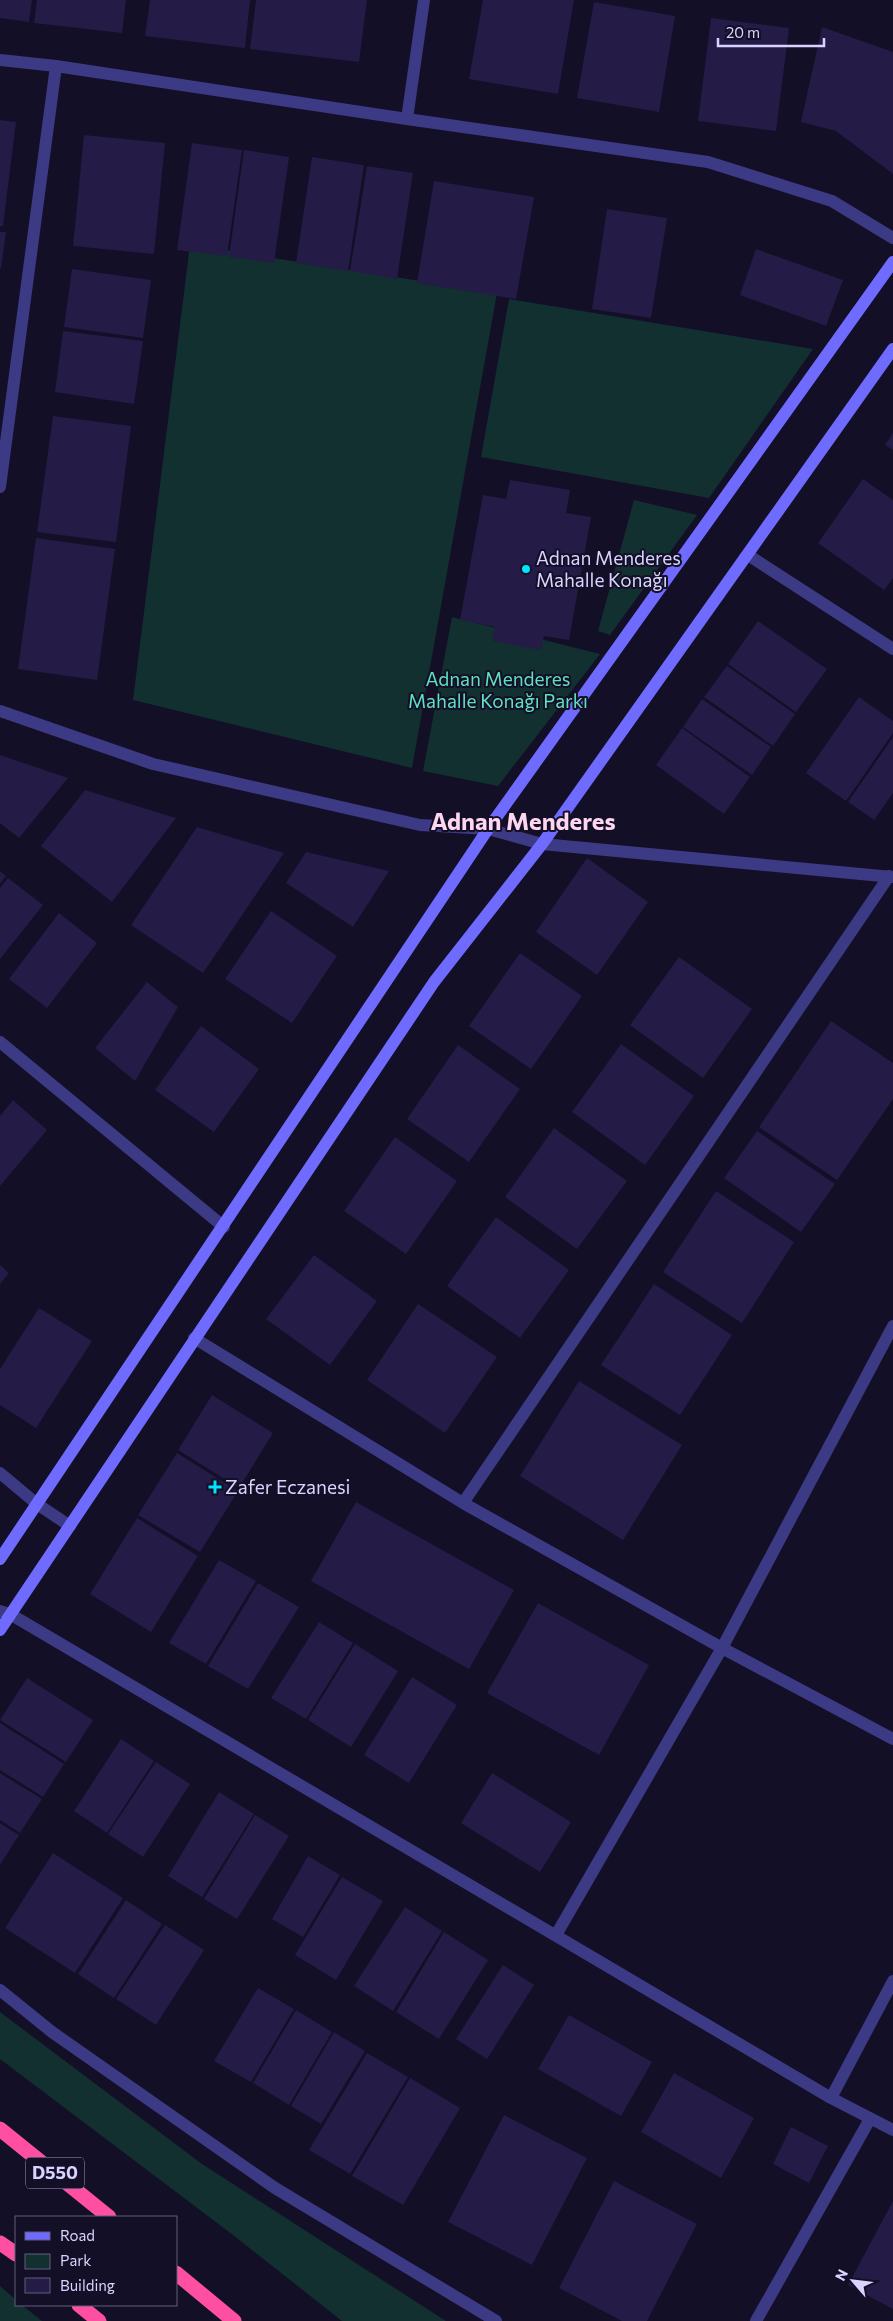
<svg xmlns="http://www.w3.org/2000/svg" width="893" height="2321" font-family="Commissioner,sans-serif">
<rect width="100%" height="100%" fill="#130f26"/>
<!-- green -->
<path fill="#12302f" d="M 190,245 L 497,293 L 412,768 L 133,700 Z
M 509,299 L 813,349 L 709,498 L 481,457 Z
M 634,500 L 697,515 L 610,635 L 598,631 Z
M 452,617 L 600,654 L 498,786 L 423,771 Z
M 0,2012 L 202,2164 L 446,2321 L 342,2321 L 233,2235 L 0,2059 Z
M 0,2286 L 16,2300 L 16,2305 L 22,2305 L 42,2321 L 0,2321 Z"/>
<!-- building -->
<path fill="#241b47" d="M 0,0 L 32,0 L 29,22 L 0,18 Z
M 37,0 L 126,0 L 122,33 L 34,23 Z
M 150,0 L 250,0 L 245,48 L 145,36 Z
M 256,0 L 367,0 L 359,62 L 250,49 Z
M 483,0 L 574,0 L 558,94 L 469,79 Z
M 594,2 L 675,16 L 659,112 L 577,98 Z
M 711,18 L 789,28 L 776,131 L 698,121 Z
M 822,27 L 893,52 L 893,174 L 836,131 L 801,122 Z
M 0,120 L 16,122 L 3,226 L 0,226 Z
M 84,135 L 165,143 L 154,254 L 73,246 Z
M 192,143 L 242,150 L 227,256 L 177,250 Z
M 244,150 L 289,157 L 274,263 L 229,257 Z
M 312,157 L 364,165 L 348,271 L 296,263 Z
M 367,166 L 413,173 L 397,279 L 350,271 Z
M 434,181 L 534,197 L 516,299 L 417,283 Z
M 607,209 L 667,218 L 651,318 L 592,309 Z
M 0,232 L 6,232 L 1,268 L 0,268 Z
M 756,249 L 843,280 L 826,326 L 740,295 Z
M 72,269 L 151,280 L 143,338 L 64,327 Z
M 63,331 L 143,341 L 134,404 L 55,392 Z
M 53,416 L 131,426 L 116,542 L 37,532 Z
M 893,433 L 893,450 L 885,445 Z
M 863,479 L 893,500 L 893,578 L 884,590 L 818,543 Z
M 510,480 L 570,490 L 566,513 L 591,517 L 569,640 L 544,636 L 541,650 L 492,641 L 495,627 L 460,620 L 483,495 L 506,499 Z
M 36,538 L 115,549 L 97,680 L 18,669 Z
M 758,621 L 827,669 L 796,712 L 728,664 Z
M 727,666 L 795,714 L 773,746 L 704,697 Z
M 859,697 L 893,721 L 893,733 L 846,801 L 806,773 Z
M 702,699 L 771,747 L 752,775 L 683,727 Z
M 682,728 L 750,777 L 724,814 L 656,765 Z
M 893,737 L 893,793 L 874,820 L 848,802 Z
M 0,755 L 68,778 L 19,838 L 0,823 Z
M 85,790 L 176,818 L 112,902 L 41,846 Z
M 197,827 L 284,853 L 203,973 L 131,925 Z
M 306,852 L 389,871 L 353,927 L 286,883 Z
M 587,858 L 648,902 L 597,975 L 536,932 Z
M 0,871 L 6,876 L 0,884 Z
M 8,878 L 43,905 L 0,959 L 0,888 Z
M 271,911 L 337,956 L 292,1023 L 225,979 Z
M 59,913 L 97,943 L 47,1008 L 9,979 Z
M 520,953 L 582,996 L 531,1069 L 469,1026 Z
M 679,957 L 752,1009 L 703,1078 L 630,1025 Z
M 147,982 L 178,1007 L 135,1081 L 95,1048 Z
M 831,1021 L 893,1063 L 893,1099 L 837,1180 L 759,1127 Z
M 201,1026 L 259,1069 L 214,1132 L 155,1090 Z
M 621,1044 L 694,1096 L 645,1165 L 572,1112 Z
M 458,1045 L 520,1089 L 469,1162 L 407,1119 Z
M 13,1100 L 47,1130 L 0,1186 L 0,1116 Z
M 554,1128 L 627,1181 L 577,1249 L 505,1197 Z
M 757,1131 L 835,1184 L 801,1232 L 724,1178 Z
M 395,1137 L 457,1181 L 406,1254 L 344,1211 Z
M 716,1191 L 794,1242 L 742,1323 L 663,1272 Z
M 496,1217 L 569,1270 L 520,1338 L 447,1286 Z
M 314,1255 L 377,1301 L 330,1365 L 266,1319 Z
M 0,1265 L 9,1273 L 0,1284 Z
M 654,1284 L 732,1335 L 680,1415 L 601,1365 Z
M 418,1304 L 497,1357 L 445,1433 L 367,1380 Z
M 39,1308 L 92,1341 L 36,1428 L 0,1405 L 0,1369 Z
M 579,1381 L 682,1445 L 623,1540 L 520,1476 Z
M 212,1395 L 273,1433 L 239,1488 L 178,1450 Z
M 177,1453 L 238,1491 L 200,1552 L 138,1515 Z
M 356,1502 L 514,1590 L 469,1669 L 311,1581 Z
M 137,1518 L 198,1556 L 151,1632 L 90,1594 Z
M 219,1560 L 256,1581 L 206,1664 L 169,1643 Z
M 258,1583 L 299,1607 L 248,1689 L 208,1666 Z
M 538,1603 L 649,1665 L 599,1755 L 487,1693 Z
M 319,1622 L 353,1643 L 306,1719 L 271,1698 Z
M 355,1644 L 398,1671 L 351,1747 L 308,1720 Z
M 412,1677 L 457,1705 L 409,1783 L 364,1755 Z
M 27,1678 L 93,1720 L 66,1762 L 0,1720 Z
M 0,1723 L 64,1764 L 43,1797 L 0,1770 Z
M 121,1739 L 154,1761 L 107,1833 L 74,1811 Z
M 156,1762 L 190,1784 L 143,1857 L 108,1834 Z
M 0,1773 L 42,1799 L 20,1833 L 0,1820 Z
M 492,1773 L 571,1822 L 540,1872 L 461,1823 Z
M 219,1792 L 254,1814 L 202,1897 L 168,1876 Z
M 255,1815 L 289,1836 L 237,1919 L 204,1899 Z
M 0,1823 L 19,1835 L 0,1865 Z
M 53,1853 L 123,1898 L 75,1973 L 5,1928 Z
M 308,1856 L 340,1875 L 303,1937 L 272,1919 Z
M 342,1877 L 383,1901 L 336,1980 L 295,1955 Z
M 126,1900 L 162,1924 L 114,1998 L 78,1974 Z
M 405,1907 L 442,1931 L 393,2011 L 354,1986 Z
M 165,1925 L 204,1950 L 156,2025 L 116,1999 Z
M 444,1932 L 488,1960 L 439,2039 L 396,2012 Z
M 503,1965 L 534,1985 L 487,2059 L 456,2039 Z
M 258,1988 L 294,2009 L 251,2082 L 214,2061 Z
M 296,2010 L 332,2032 L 289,2105 L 253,2083 Z
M 569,2015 L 652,2062 L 621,2116 L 538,2069 Z
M 334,2032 L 365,2051 L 321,2124 L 291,2106 Z
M 367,2053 L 408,2077 L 350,2174 L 309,2150 Z
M 674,2073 L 754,2118 L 721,2178 L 641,2132 Z
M 410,2078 L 460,2108 L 403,2205 L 352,2176 Z
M 504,2115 L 587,2158 L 532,2265 L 448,2222 Z
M 791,2127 L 828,2146 L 809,2183 L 773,2164 Z
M 614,2181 L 697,2224 L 647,2321 L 622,2321 L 559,2288 Z
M 893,2201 L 893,2309 L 848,2285 Z"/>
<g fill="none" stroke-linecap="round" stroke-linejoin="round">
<!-- street -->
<path stroke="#3d3a85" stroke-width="12" d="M 0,60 L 56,66 L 407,119 L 708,162 L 832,201 L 893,238
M 407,119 L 424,0
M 0,487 L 56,66
M 748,555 L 893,649
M 0,711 L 153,764 L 420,825 L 488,829 L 542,844 L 893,877
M 0,1042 L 224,1227
M 194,1338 L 463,1503 L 722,1648 L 893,1739
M 0,1473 L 37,1504 L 70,1526
M 463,1503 L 889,876
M 0,1611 L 10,1614 L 831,2098 L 893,2130
M 556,1935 L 722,1648 L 893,1326
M 0,1990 L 52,2032 L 275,2188 L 496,2321
M 831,2098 L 893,1981
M 756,2321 L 870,2119"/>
<!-- secondary -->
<path stroke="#6f6bff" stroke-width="12" d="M 0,1559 L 488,829 L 893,262
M 0,1630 L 434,982 L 542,844 L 893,349"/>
<!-- highway -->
<path stroke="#ff4fa3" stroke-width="15" d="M 0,2129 L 109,2217
M 0,2243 L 16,2254
M 176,2273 L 234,2321
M 79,2305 L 99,2321"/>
</g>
<!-- markers -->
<g fill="#00e5ff" stroke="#130f26" stroke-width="2">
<circle cx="526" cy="569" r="5"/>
<path d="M212.5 1479.5h5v5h5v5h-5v5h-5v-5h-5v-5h5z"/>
</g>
<g text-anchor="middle" stroke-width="4" stroke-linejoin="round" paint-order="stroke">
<!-- shield labels -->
<rect fill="#130f26" stroke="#9e99be" stroke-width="1" x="26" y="2157.5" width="58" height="31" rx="4"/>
<g font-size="18" font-weight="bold" fill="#d9d4ff">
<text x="55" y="2179">D550</text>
</g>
<!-- poi labels -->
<g font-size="19" fill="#d9d4ff" stroke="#130f26" text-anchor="start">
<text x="536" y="565">Adnan Menderes<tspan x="536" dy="22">Mahalle Konağı</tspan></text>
<text x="225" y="1494">Zafer Eczanesi</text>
</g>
<!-- park labels -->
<g font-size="19" fill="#5fe0c0" stroke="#130f26">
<text x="498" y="686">Adnan Menderes<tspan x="498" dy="22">Mahalle Konağı Parkı</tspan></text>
</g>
<!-- district labels -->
<g font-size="24" font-weight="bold" fill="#ffd6f0" stroke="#130f26">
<text x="523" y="830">Adnan Menderes</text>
</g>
</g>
<!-- legend -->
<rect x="15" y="2216" width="162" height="90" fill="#130f26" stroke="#625e7d"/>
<rect x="25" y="2232" width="25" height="8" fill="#6f6bff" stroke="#625e7d"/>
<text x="60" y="2241" font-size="15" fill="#d9d4ff">Road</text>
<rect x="25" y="2254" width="25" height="15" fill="#12302f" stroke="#625e7d"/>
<text x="60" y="2266" font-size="15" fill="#d9d4ff">Park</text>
<rect x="25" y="2278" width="25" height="15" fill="#241b47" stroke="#625e7d"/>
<text x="60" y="2291" font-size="15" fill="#d9d4ff">Building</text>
<!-- north arrow -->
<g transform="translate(853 2281) rotate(298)" stroke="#130f26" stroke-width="4" paint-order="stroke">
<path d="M0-4L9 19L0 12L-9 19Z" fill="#d9d4ff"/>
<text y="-8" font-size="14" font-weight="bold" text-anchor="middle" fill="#d9d4ff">N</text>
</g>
<!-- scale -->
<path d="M718 38v8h106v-8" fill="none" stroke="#d9d4ff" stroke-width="2.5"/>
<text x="726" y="38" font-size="15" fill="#d9d4ff" stroke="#130f26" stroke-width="4" paint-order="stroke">20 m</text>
</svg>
